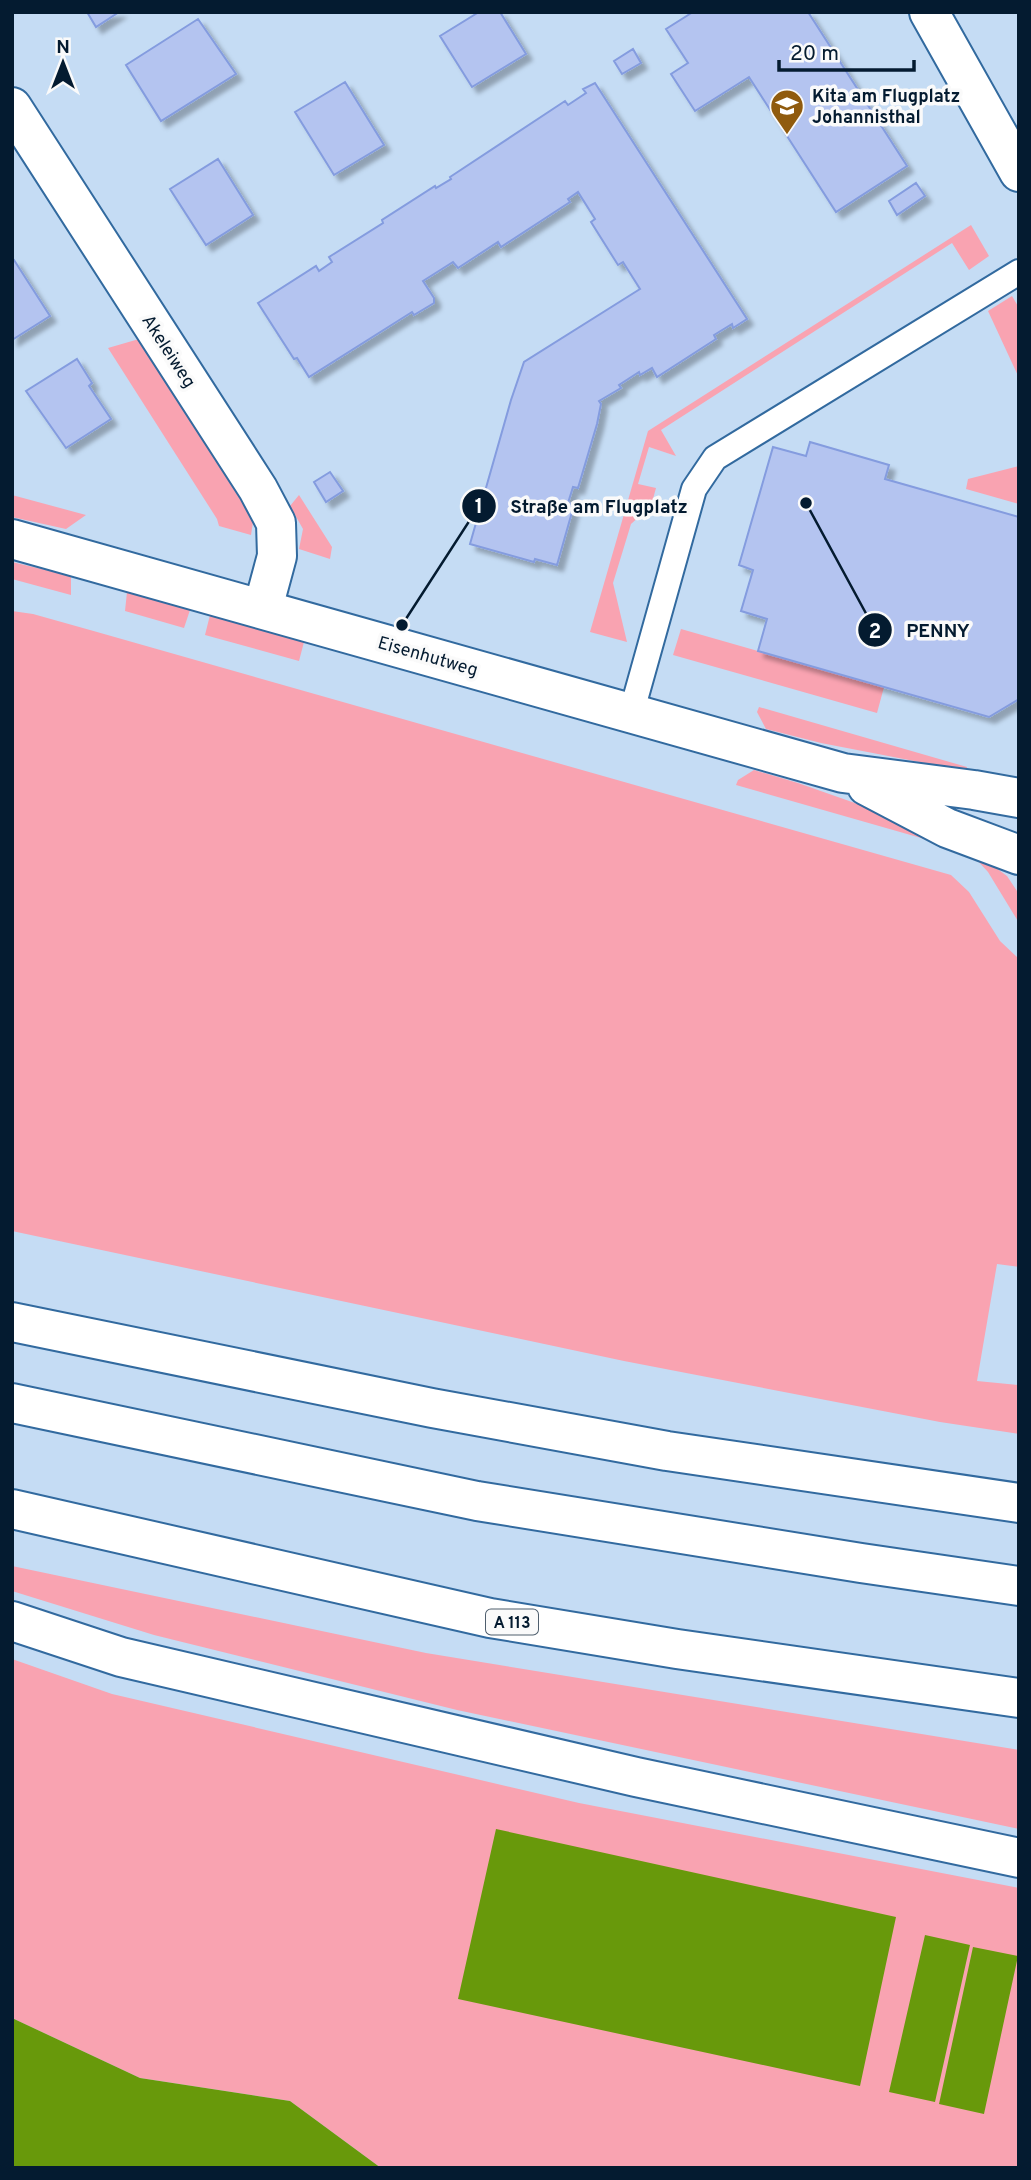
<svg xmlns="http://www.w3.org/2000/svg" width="1031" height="2180" font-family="Overpass,sans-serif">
<defs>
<filter id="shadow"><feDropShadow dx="6" dy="6" stdDeviation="2" flood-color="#0004"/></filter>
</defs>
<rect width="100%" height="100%" fill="#c5dcf4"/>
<!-- green -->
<path fill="#f9a3b1" d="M 971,225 L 989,256 L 969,270 L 952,243 L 661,430 L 676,456 L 649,447 L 638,484 L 656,488 L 651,506 L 631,524 L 613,583 L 627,642 L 590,632 L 648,431 Z
M 1012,296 L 1019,308 L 1019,378 L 988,311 Z
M 139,339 L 247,510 L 253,522 L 251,535 L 219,526 L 217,519 L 108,348 Z
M 1019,466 L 1019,504 L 966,489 L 968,479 Z
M 12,495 L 86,515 L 66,529 L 12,517 Z
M 299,495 L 332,547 L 330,559 L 299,549 L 303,529 L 290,506 Z
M 12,562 L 71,576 L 71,595 L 12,579 Z
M 127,592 L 190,610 L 184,628 L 125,611 Z
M 12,611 L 33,614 L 90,630 L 951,875 L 969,892 L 1000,941 L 1019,959 L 1019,1267 L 997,1264 L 977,1381 L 1019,1385 L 1019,1434 L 940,1422 L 624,1361 L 12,1231 Z
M 210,615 L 304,642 L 299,661 L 205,635 Z
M 681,629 L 884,687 L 877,713 L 673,655 Z
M 759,707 L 967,767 L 966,771 L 821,743 L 766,729 L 757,712 Z
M 754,770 L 798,783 L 869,808 L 942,844 L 736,785 L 738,780 Z
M 977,854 L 1007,876 L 1019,894 L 1019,923 L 988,872 L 977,860 Z
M 12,1566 L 426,1653 L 1019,1750 L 1019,1829 L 457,1710 L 154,1635 L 12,1591 Z
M 12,1659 L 112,1694 L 579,1803 L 1019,1888 L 1019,2168 L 381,2168 L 290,2101 L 140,2078 L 12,2018 Z"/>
<!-- water -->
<path fill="#68990b" d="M 496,1829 L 896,1917 L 860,2086 L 458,1999 Z
M 925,1935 L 970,1945 L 935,2102 L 889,2092 Z
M 973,1947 L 1018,1956 L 984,2114 L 939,2104 Z
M 12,2018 L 140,2078 L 290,2101 L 381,2168 L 12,2168 Z"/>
<!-- building -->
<path fill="#b4c4f0" stroke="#849cdf" stroke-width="2" filter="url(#shadow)" d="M 87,12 L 119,12 L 96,27 Z
M 479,12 L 500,12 L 526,54 L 472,87 L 440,36 Z
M 693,12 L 808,12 L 907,166 L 836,212 L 749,77 L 695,111 L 671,74 L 688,63 L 666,29 Z
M 198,19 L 236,74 L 161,121 L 126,65 Z
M 633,49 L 641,63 L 622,74 L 614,61 Z
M 345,82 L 384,145 L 334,175 L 295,112 Z
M 595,83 L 747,319 L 733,328 L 732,324 L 714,335 L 716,339 L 657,377 L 652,368 L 640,375 L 639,372 L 619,385 L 621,388 L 599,401 L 601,404 L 597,424 L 578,488 L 573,487 L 568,503 L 574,505 L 557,565 L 535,559 L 534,562 L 470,544 L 511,400 L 524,362 L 640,289 L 623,262 L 618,265 L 591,222 L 595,219 L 578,192 L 568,199 L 570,202 L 501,247 L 498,242 L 458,268 L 453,262 L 423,281 L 434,298 L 434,303 L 414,315 L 412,312 L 309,377 L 297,358 L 294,359 L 258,303 L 316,266 L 319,271 L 332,262 L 329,257 L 383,223 L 382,220 L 435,186 L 436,188 L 451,179 L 450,177 L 565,101 L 568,105 L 586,93 L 583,89 Z
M 218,159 L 253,215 L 206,245 L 170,189 Z
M 916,183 L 925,196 L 897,215 L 889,201 Z
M 14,260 L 50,316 L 12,340 L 12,261 Z
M 77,359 L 92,383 L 89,386 L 111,419 L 66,448 L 26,391 Z
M 810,442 L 889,465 L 885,479 L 1019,517 L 1019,699 L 989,717 L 758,651 L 767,619 L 741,611 L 753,570 L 739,565 L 773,447 L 806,456 Z
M 330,472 L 343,491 L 326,502 L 314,482 Z"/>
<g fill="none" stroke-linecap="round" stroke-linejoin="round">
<!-- lane casing -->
<g stroke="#326a9f" stroke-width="28">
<path id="lane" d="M 631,714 L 694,489 L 715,458 L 1019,272"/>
</g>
<!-- street casing -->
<g stroke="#326a9f" stroke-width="42">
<path id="street" d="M 929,12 L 1019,172
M 12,107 L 258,489 L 276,523 L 277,556 L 263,608"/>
</g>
<!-- secondary casing -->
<g stroke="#326a9f" stroke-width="42">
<path id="secondary" d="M 12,539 L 843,773 L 974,790 L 1019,798
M 867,786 L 947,828 L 1019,855"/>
</g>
<!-- highway casing -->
<g stroke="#326a9f" stroke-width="42">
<path id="highway" d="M 12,1322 L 432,1408 L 667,1451 L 1019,1503
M 12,1403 L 477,1501 L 861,1563 L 1019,1586
M 12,1509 L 490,1618 L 677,1649 L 1019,1698
M 12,1621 L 121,1657 L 636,1777 L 1019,1858"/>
</g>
<!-- lane -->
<use href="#lane" stroke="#fff" stroke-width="24"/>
<!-- street -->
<use href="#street" stroke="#fff" stroke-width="38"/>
<!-- secondary -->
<use href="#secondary" stroke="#fff" stroke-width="38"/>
<!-- highway -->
<use href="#highway" stroke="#fff" stroke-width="38"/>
</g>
<!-- icons -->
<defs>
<g id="school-pin" transform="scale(1.75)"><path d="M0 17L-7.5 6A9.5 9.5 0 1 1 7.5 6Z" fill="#905b0e" stroke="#fafafa"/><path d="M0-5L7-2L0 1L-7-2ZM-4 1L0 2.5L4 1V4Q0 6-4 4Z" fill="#fff"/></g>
</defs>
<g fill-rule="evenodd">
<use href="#school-pin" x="787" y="106"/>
</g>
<g text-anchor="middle" stroke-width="7" stroke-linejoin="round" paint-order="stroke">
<!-- shield labels -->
<rect fill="#fafafa" stroke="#4e5e6d" stroke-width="2" x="486" y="1609.5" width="52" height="25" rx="5"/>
<g font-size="16" font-weight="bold" fill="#041b30">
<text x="512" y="1628">A 113</text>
</g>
<!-- poi labels -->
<g font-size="18" font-weight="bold" fill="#041b30" stroke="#fafafa" text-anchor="start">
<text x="812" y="102">Kita am Flugplatz<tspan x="812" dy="21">Johannisthal</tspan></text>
</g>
<!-- street labels -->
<g font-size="18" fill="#041b30" stroke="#fafafa">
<text transform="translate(169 351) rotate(57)" y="6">Akeleiweg</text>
<text transform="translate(428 656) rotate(16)" y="6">Eisenhutweg</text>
</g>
</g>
<!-- callouts -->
<path fill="none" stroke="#041b30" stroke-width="2.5" d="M402 625L479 506M806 503L875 630"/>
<g fill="#041b30" stroke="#fafafa" stroke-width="2.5">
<circle cx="402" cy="625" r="7"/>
<circle cx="806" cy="503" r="7"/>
<circle cx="479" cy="506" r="18"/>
<circle cx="875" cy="630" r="18"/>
</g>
<g font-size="21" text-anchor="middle" font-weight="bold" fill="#fff">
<text x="479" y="513">1</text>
<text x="875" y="638">2</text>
</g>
<g font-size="19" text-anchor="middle" font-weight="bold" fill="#041b30" stroke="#fafafa" stroke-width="7" stroke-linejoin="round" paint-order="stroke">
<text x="599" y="513">Straße am Flugplatz</text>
<text x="938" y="637">PENNY</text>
</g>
<!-- border -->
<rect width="1031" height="2180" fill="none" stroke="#041b30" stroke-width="28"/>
<!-- north arrow -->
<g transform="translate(63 63)" stroke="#fafafa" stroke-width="5" paint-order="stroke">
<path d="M0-5L12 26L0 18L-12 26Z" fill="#041b30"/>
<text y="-10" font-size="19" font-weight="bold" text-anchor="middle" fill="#041b30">N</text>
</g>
<!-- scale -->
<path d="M779 60v10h135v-10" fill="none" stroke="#041b30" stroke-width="3.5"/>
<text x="790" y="60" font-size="21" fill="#041b30" stroke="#fafafa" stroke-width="5" paint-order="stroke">20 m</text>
</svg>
